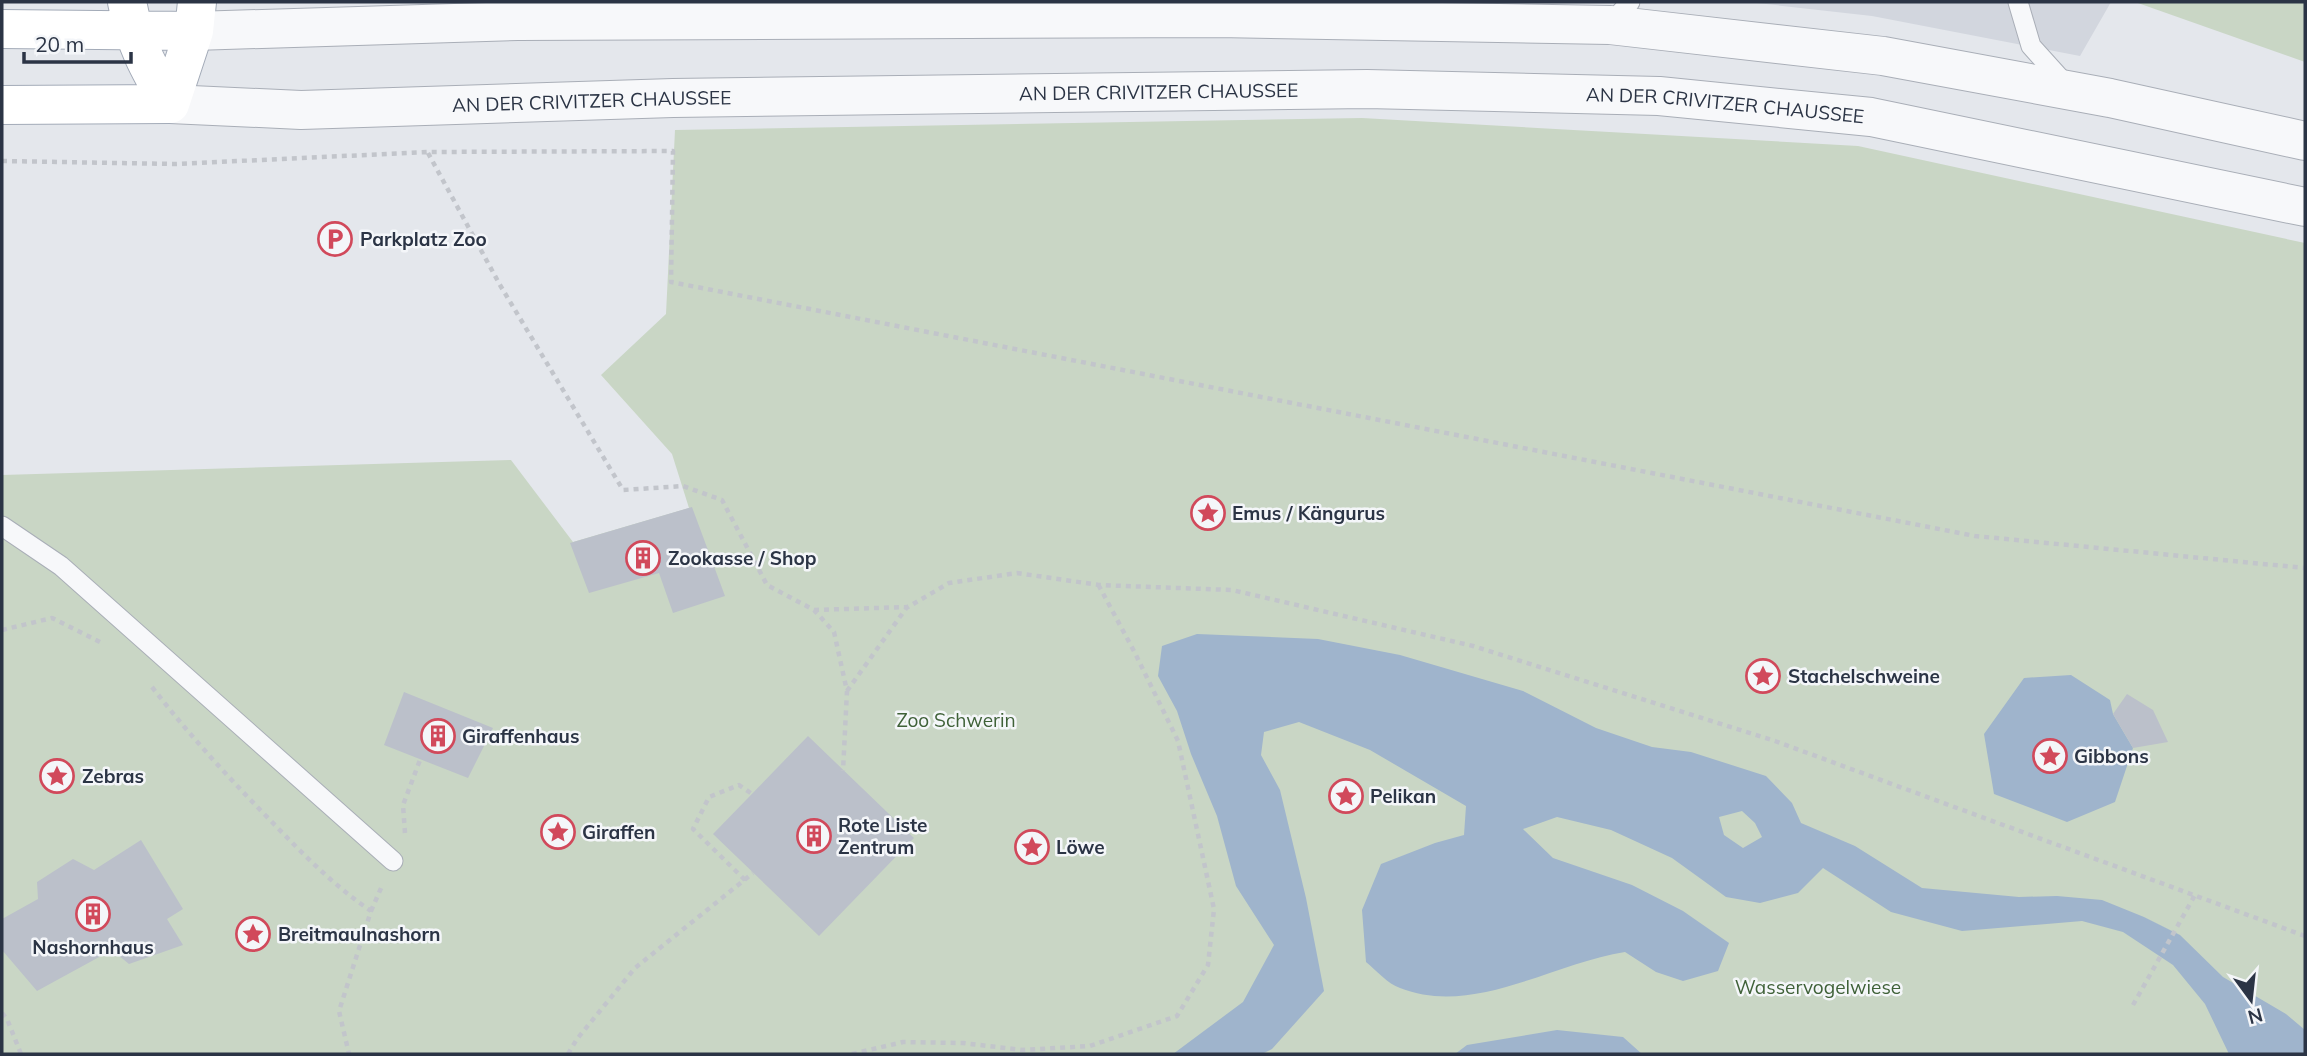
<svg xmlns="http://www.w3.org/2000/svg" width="2307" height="1056" font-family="Mulish,sans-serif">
<rect width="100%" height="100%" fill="#e4e7ec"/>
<!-- built -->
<path fill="#d2d6de" d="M 1748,2 L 2111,2 L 2080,56 L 1872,16 Z"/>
<!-- green -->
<path fill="#c9d6c5" d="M 2135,2 L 2305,2 L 2305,62 Z
M 1362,118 L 1858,146 L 2305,243 L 2305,1054 L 2,1054 L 2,475 L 511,460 L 573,542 L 689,508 L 672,454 L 601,375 L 666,314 L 675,130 Z"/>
<!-- water -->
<path fill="#9fb4cc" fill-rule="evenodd" d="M 1197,634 L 1318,639 L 1400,655 L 1523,691 L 1596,728 L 1652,747 L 1691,752 L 1766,776 L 1792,803 L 1801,823 L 1855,846 L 1922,888 L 2019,897 L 2057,896 L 2102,900 L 2144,917 L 2180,935 L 2223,977 L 2286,1014 L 2305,1030 L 2305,1054 L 2229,1054 L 2205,1004 L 2173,965 L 2123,932 L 2082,921 L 1962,931 L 1891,912 L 1823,868 L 1798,893 L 1760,903 L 1726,897 L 1672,858 L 1611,830 L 1557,817 L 1523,829 L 1553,858 L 1632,885 L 1683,911 L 1729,943 L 1718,971 L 1683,981 L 1656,972 L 1625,952 C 1553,963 1473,1017 1400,988 C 1388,984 1376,970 1366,962 L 1362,910 L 1381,864 L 1435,843 L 1464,835 L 1466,806 L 1370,750 L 1299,722 L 1264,732 L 1261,755 L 1280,790 L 1306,898 L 1324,991 L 1272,1049 L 1262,1054 L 1173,1054 L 1243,1002 L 1274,945 L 1236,886 L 1217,816 L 1191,754 L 1177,711 L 1158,676 L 1162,646 ZM 1742,811 L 1755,823 L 1762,837 L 1743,848 L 1724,835 L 1719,817 Z
M 2071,675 L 2110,700 L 2113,714 L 2133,748 L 2115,802 L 2067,822 L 1994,794 L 1984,734 L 2024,678 Z
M 1557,1030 L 1623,1037 L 1642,1054 L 1455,1054 L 1467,1045 Z"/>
<!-- building -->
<path fill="#bbc0ca" d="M 692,507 L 725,596 L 673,613 L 659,573 L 589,593 L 570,543 Z
M 404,692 L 493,728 L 468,778 L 384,745 Z
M 2127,694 L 2153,710 L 2168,742 L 2133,748 L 2113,714 Z
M 808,736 L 914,838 L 819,936 L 713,834 Z
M 141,840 L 183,909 L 167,919 L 183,945 L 129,964 L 112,950 L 37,991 L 2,950 L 2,919 L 38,899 L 37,882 L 73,859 L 94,870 Z"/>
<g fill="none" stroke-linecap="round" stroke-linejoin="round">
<!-- service casing -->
<g stroke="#a9aeb7" stroke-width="21">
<path id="service" d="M 2018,2 L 2031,46 L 2068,87
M 1610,25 L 1630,2
M 2,526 L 61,566 L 393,861"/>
</g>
<!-- tertiary casing -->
<g stroke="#a9aeb7" stroke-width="40">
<g id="tertiary">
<path d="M 194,31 L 517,21 L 1218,18 L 1610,25 L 1883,56 L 2110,98 L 2305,141"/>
<path id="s1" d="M 170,104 L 301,110 L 673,98 L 1367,89 L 1659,96 L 1871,117 L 2305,207"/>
</g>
</g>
<!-- primary casing -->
<g stroke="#a3abb8" stroke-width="40">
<path id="primary" d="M 127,2 C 135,44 148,68 170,104
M 2,29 L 194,31
M 170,104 L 194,31 L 197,2
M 2,105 L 170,104"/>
</g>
<!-- path -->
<path stroke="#c2c5cb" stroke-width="4.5" stroke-dasharray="5 5" stroke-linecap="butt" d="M 428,153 L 500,285 L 623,490 L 683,486 L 722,500 L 767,585 L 814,610 L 834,632 L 847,691 L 843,771
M 2,161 L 176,164 L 428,152 L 673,151 L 671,282 L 1975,536 L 2305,568
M 814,610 L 908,607 L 949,583 L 1017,573 L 1099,585 L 1232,590 L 1473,646 L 1775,741 L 2305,936
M 2,630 L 52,618 L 102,643
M 152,687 C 190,736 228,777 271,821 C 303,854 333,885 371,911 L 339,1011 L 349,1054
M 847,691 L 907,607
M 405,833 L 403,805 L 420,760
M 745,880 L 693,829 L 709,797 L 739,785 L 752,794
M 371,911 L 382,886
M 2133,1005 L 2195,895
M 2,1013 L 7,1019 L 21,1054
M 568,1054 L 577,1039 L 635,968 L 753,873
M 852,1054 L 903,1042 L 963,1043 L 1022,1050 L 1090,1046 L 1177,1016 L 1208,965 L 1214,909 L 1178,741 L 1135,653 L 1099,586"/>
<!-- service -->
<use href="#service" stroke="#f7f8fa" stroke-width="19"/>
<!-- tertiary -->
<use href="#tertiary" stroke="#f7f8fa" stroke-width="38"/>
<!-- primary -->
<use href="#primary" stroke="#fff" stroke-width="38"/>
</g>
<!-- icons -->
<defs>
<g id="parking-ring" transform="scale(1.75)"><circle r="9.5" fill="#f4f6f9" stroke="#d1495b" stroke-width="1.5"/><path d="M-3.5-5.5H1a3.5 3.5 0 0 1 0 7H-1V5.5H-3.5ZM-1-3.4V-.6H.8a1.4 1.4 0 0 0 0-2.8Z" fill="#d1495b"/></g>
<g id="sight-ring" transform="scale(1.75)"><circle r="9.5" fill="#f4f6f9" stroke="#d1495b" stroke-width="1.5"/><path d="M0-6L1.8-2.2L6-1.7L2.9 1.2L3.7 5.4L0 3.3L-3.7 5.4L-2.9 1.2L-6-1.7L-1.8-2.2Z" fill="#d1495b"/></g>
<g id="building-ring" transform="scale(1.75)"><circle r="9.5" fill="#f4f6f9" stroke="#d1495b" stroke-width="1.5"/><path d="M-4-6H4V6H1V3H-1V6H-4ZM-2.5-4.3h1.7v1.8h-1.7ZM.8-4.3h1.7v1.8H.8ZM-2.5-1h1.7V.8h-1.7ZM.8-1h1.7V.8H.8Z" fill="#d1495b"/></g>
</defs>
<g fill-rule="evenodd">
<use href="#parking-ring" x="335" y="239"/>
<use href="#sight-ring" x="1208" y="513"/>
<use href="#building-ring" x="643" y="558"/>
<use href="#sight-ring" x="1763" y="676"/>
<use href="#building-ring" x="438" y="736"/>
<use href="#sight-ring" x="2050" y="756"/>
<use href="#sight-ring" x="57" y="776"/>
<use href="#sight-ring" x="1346" y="796"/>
<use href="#sight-ring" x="558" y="832"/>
<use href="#building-ring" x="814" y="836"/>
<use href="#sight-ring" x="1032" y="847"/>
<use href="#building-ring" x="93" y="914"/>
<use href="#sight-ring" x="253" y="934"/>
</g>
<g text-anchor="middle" stroke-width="5" stroke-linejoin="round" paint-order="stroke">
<!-- street labels -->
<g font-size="19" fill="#2b3445" stroke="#f4f6f9">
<text dy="7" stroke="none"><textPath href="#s1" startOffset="989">AN DER CRIVITZER CHAUSSEE</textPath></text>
<text dy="7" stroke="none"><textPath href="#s1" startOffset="422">AN DER CRIVITZER CHAUSSEE</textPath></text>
<text dy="7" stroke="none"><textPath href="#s1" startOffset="1556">AN DER CRIVITZER CHAUSSEE</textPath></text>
</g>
<!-- poi labels -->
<g font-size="19" font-weight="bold" fill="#2b3445" stroke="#f4f6f9" text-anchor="start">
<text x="360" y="246">Parkplatz Zoo</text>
<text x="1232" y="520">Emus / Kängurus</text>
<text x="668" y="565">Zookasse / Shop</text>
<text x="1788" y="683">Stachelschweine</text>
<text x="462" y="743">Giraffenhaus</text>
<text x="2074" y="763">Gibbons</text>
<text x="82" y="783">Zebras</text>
<text x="1370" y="803">Pelikan</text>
<text x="838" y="832">Rote Liste<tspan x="838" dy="22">Zentrum</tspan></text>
<text x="582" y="839">Giraffen</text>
<text x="1056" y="854">Löwe</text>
<text x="278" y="941">Breitmaulnashorn</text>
<text x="93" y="954" text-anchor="middle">Nashornhaus</text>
</g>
<!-- park labels -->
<g font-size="19" fill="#3f6138" stroke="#f4f6f9">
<text x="956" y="727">Zoo Schwerin</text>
<text x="1818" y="994">Wasservogelwiese</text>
</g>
</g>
<!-- border -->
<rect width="2307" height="1056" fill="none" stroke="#2b3445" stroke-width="7"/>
<!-- north arrow -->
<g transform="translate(2251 1000) rotate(165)" stroke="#f4f6f9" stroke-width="5" paint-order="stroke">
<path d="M0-5L12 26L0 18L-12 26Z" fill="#2b3445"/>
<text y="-10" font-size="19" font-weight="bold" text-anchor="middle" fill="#2b3445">N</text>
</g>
<!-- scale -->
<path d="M24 52v10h107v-10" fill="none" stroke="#2b3445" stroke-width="3.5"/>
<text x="35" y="52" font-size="21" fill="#2b3445" stroke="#f4f6f9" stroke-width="5" paint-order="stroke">20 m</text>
</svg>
